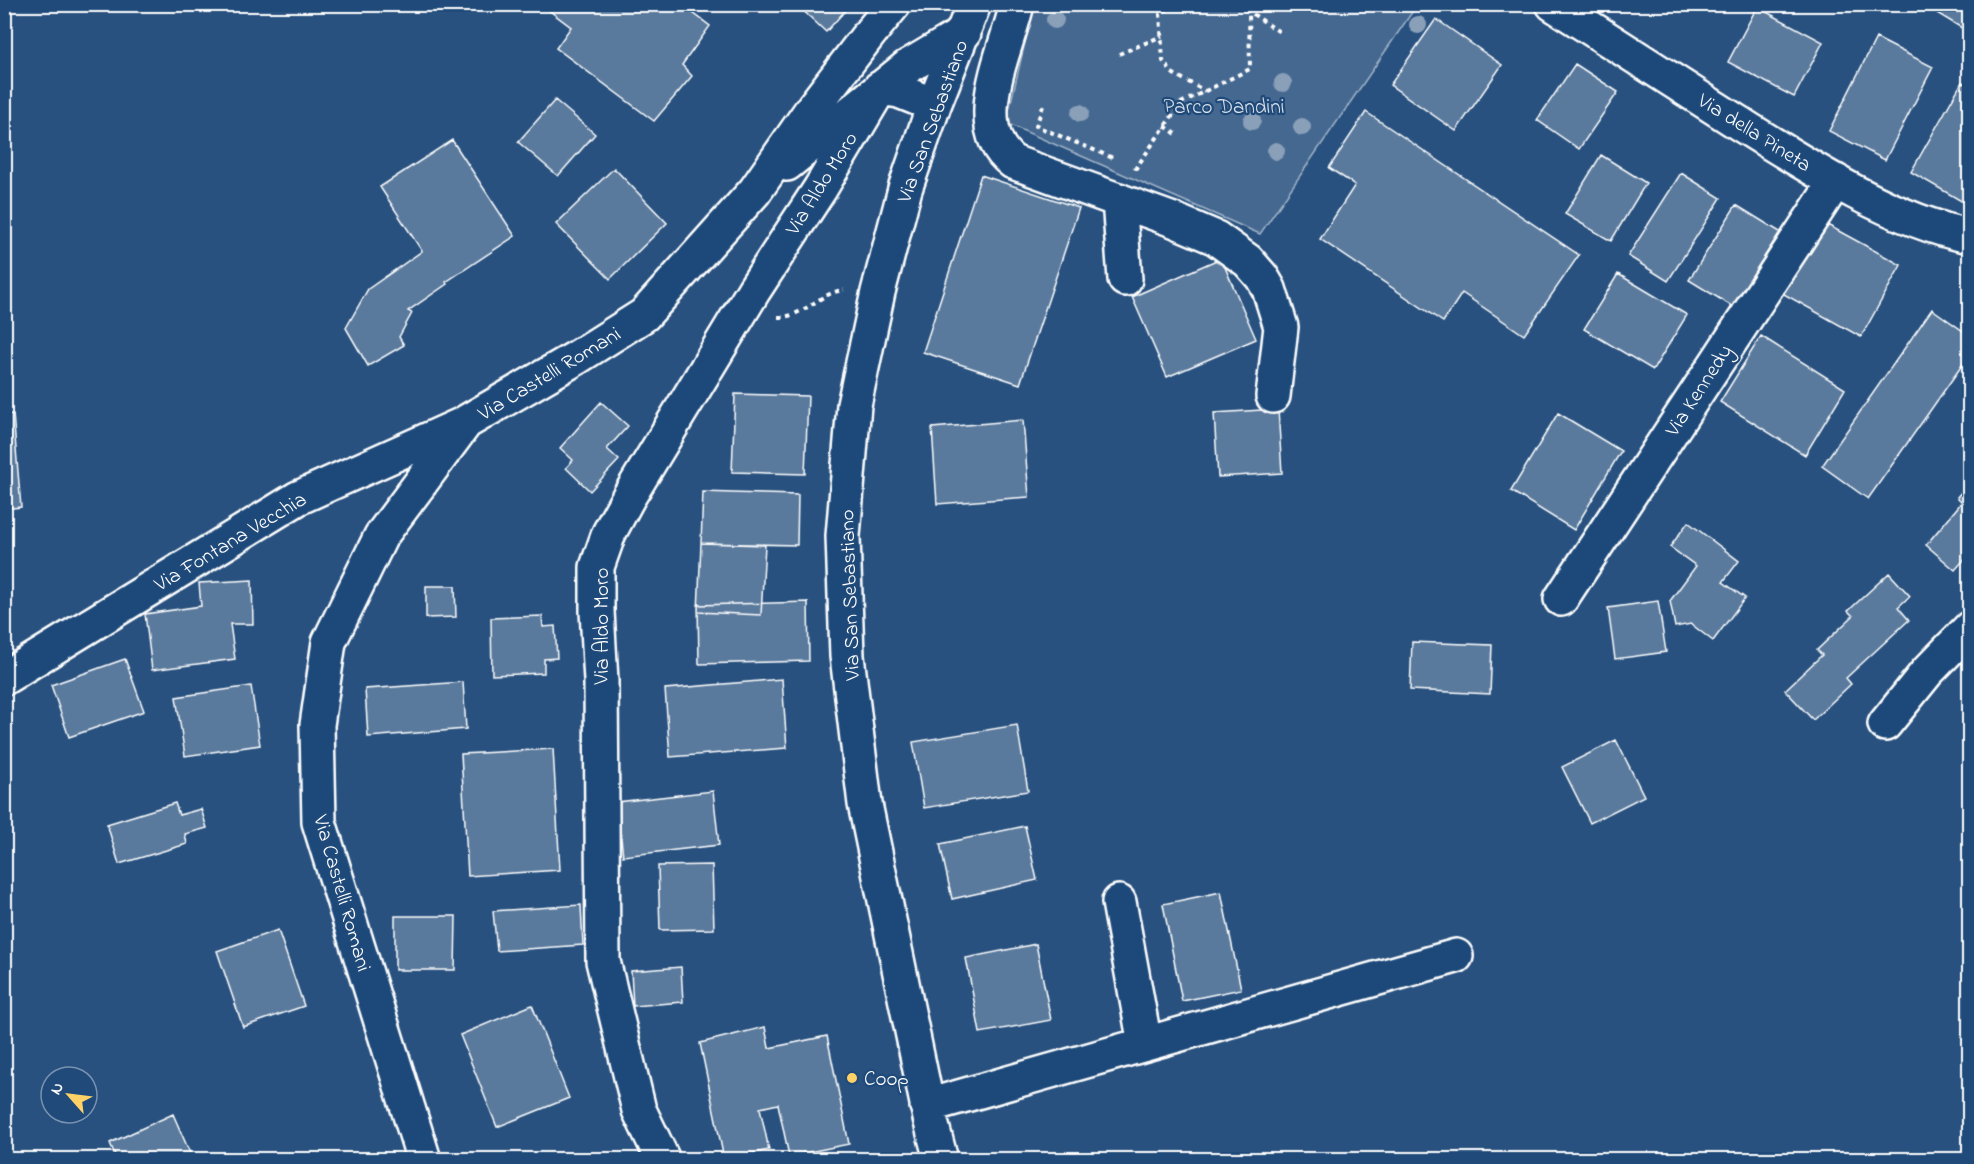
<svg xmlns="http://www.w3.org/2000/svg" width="1974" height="1164" font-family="'Indie Flower',sans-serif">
<rect width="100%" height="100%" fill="#28517f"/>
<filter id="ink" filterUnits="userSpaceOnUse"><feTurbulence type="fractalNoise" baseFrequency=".0167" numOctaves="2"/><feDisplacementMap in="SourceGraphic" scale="12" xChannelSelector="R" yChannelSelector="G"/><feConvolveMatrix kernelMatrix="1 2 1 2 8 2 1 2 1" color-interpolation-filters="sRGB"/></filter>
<g filter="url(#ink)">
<!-- green -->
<path fill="#446890" stroke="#a2b4c8" stroke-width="1.5" d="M 1034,5 L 1417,5 L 1260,234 L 1006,123 Z"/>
<!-- building -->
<path fill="#5a7a9d" stroke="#fff" stroke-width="1.5" d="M 549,4 L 681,4 L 710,26 L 682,65 L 692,76 L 654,121 L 556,48 L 571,27 L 546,8 Z
M 796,4 L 851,4 L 826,32 Z
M 1922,4 L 1970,4 L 1970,22 L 1965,30 Z
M 1757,7 L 1823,42 L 1794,97 L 1728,62 Z
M 1436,19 L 1502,65 L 1456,131 L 1390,85 Z
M 1876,38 L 1933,67 L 1885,160 L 1829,131 Z
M 1575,64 L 1618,92 L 1579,149 L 1537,120 Z
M 1962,82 L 1970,86 L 1970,206 L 1911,172 Z
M 555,100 L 595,134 L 558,176 L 518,142 Z
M 1366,112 L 1579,255 L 1524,335 L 1462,293 L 1443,322 L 1320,239 L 1355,185 L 1329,168 Z
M 452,140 L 515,236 L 446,282 L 447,284 L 408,311 L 412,313 L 399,337 L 404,345 L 368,366 L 346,328 L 368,289 L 422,251 L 380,187 Z
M 1601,155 L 1646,183 L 1611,241 L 1565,214 Z
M 614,168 L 667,223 L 610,279 L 556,224 Z
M 1681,173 L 1721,198 L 1668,281 L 1628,256 Z
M 981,175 L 1079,208 L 1020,384 L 923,352 Z
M 1736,205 L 1780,232 L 1733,307 L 1689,280 Z
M 1822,222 L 1901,265 L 1861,337 L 1782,293 Z
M 1221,258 L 1256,339 L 1167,377 L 1132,297 Z
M 1618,274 L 1687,315 L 1653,370 L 1584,329 Z
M 1932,309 L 1970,336 L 1970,354 L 1868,499 L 1822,466 Z
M 1761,336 L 1845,389 L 1805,455 L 1720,402 Z
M 735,394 L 808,396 L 805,474 L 732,472 Z
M 601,402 L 628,426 L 607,449 L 619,460 L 590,491 L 566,468 L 573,460 L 560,448 Z
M 1278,409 L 1282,473 L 1218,477 L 1214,413 Z
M 1558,413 L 1621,451 L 1574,530 L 1511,491 Z
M 13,414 L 21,507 L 4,509 L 4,415 Z
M 1023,420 L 1029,497 L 937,504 L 932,428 Z
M 1970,482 L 1970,553 L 1955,570 L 1926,545 L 1962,502 L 1957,497 Z
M 703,492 L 798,495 L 797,545 L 701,543 Z
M 1688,522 L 1739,561 L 1723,582 L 1745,598 L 1713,641 L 1691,624 L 1675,627 L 1670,601 L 1696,566 L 1670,547 Z
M 701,543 L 765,545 L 761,615 L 698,612 Z
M 1889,573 L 1910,596 L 1898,607 L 1909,620 L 1846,678 L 1851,684 L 1813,720 L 1785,690 L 1822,655 L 1817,650 L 1853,616 L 1848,611 Z
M 252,580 L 253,624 L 230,624 L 235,659 L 152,670 L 145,614 L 201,606 L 199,583 Z
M 426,586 L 455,586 L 456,617 L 426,618 Z
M 1658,601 L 1666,652 L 1615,659 L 1608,608 Z
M 808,602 L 809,661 L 699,664 L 698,605 Z
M 542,616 L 543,627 L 555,626 L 557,658 L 544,659 L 544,673 L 492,675 L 491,618 Z
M 1412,642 L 1492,645 L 1490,694 L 1410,690 Z
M 125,659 L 144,711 L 69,737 L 51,685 Z
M 782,679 L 787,748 L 670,757 L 665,689 Z
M 463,682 L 466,729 L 368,737 L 365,689 Z
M 251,686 L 260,745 L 185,756 L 176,697 Z
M 1017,725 L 1028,791 L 924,808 L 913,742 Z
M 1616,740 L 1644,796 L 1590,823 L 1562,767 Z
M 553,749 L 560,870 L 468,876 L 461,754 Z
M 713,791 L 719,845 L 623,856 L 617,802 Z
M 175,803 L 179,815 L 201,809 L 207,828 L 185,834 L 187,844 L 119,864 L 107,824 Z
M 1025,826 L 1037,880 L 952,899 L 940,844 Z
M 712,865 L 714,929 L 660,930 L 658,866 Z
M 1221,892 L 1241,989 L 1182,1001 L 1163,904 Z
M 581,905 L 583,945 L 497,951 L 493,911 Z
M 395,916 L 456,916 L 455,970 L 395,970 Z
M 278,930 L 304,1006 L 243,1027 L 217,951 Z
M 1036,944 L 1051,1020 L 980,1033 L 966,958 Z
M 681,967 L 683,1002 L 633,1006 L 631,971 Z
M 532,1005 L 569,1098 L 497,1127 L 460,1035 Z
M 765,1027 L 769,1048 L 827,1036 L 849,1144 L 789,1156 L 778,1104 L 760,1108 L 769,1150 L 724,1159 L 700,1043 Z
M 173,1114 L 193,1160 L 117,1160 L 110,1143 Z"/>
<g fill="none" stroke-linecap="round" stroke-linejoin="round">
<!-- minor casing -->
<g stroke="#fff" stroke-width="38">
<path id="minor" d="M 1017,4 C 1007,50 966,127 1013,162 L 1176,221 L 1216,238 L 1248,261 L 1262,277 L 1269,289 L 1281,327 L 1273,396
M 1553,4 C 1613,43 1674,81 1734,120 C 1801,162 1891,221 1970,236
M 787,164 L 907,67 L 964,33
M 1119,200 L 1125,279
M 1561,599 L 1836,181
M 4,678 L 298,498 L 465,423
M 1885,724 L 1927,672 L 1970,628
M 1119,902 L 1145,1044
M 927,1106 L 1456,956
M 424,1160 L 319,822 L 317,725 L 329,642 L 381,536 L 466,422 L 576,358 L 644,315 L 755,191 L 814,106 L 870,33 L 894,4
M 663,1160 L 639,1110 L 603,961 L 601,681 L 597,611 L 597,567 L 609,533 L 628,498 L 754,290 L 820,189 L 880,88 L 899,91 L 934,105
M 941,1160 L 930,1118 L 865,804 L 847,656 L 843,536 L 854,405 L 878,292 L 905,189 L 934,105 L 974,4"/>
</g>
<!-- path -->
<path stroke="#fff" stroke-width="4" stroke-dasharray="4.5 4.5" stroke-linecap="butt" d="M 1176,4 L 1160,14 L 1163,61 L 1172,73 L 1205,91
M 1190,4 L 1191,9
M 1238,4 L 1281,33
M 1124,7 L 1124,4
M 1119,54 L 1162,36
M 1043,106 L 1036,126 L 1113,158
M 1165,126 L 1179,136
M 1134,167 L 1136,168 L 1181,103 L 1250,69 L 1249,12
M 778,317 C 803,318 820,292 844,290"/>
<!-- minor -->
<use href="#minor" stroke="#1f4a7a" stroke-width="33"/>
</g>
<!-- trees -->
<g fill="#8aa0b9">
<circle cx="1055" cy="20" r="9"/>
<circle cx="1418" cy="25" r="9"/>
<circle cx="1283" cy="83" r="9"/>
<circle cx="1080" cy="113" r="9"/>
<circle cx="1252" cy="121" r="9"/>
<circle cx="1302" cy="127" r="9"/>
<circle cx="1276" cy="151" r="9"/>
</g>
</g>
<!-- markers -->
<circle fill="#ffd166" stroke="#1f4a7a" stroke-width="2" cx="852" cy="1078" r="6"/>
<g text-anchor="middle" stroke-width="4.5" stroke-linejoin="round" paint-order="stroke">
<!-- park labels -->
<g font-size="21" fill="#dae1e9" stroke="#1f4a7a">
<text x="1224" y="113">Parco Dandini</text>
</g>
<!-- street labels -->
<g font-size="21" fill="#fff" stroke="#1f4a7a">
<text transform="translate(932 121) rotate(-70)" y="7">Via San Sebastiano</text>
<text transform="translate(1755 132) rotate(32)" y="7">Via della Pineta</text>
<text transform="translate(821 183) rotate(-58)" y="7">Via Aldo Moro</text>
<text transform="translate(549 373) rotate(-31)" y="7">Via Castelli Romani</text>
<text transform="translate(1698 390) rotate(-57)" y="7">Via Kennedy</text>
<text transform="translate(230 541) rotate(-31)" y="7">Via Fontana Vecchia</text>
<text transform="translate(849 595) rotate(-92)" y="7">Via San Sebastiano</text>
<text transform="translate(601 626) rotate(-90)" y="7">Via Aldo Moro</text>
<text transform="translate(343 893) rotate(74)" y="7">Via Castelli Romani</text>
</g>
<!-- poi labels -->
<g font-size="21" fill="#fff" stroke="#1f4a7a" text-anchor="start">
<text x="864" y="1085">Coop</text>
</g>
</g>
<!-- margin -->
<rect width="1974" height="1164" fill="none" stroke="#1f4a7a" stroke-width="24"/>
<rect x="12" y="12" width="1950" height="1140" fill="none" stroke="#fff" stroke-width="2" filter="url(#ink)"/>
<!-- north arrow -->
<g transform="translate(69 1095) rotate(298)"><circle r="28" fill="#1f4a7a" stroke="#7992af" stroke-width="1.5"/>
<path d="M0-4.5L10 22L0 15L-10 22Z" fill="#ffd166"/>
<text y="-9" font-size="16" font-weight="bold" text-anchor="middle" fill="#ffffff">N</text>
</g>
</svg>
